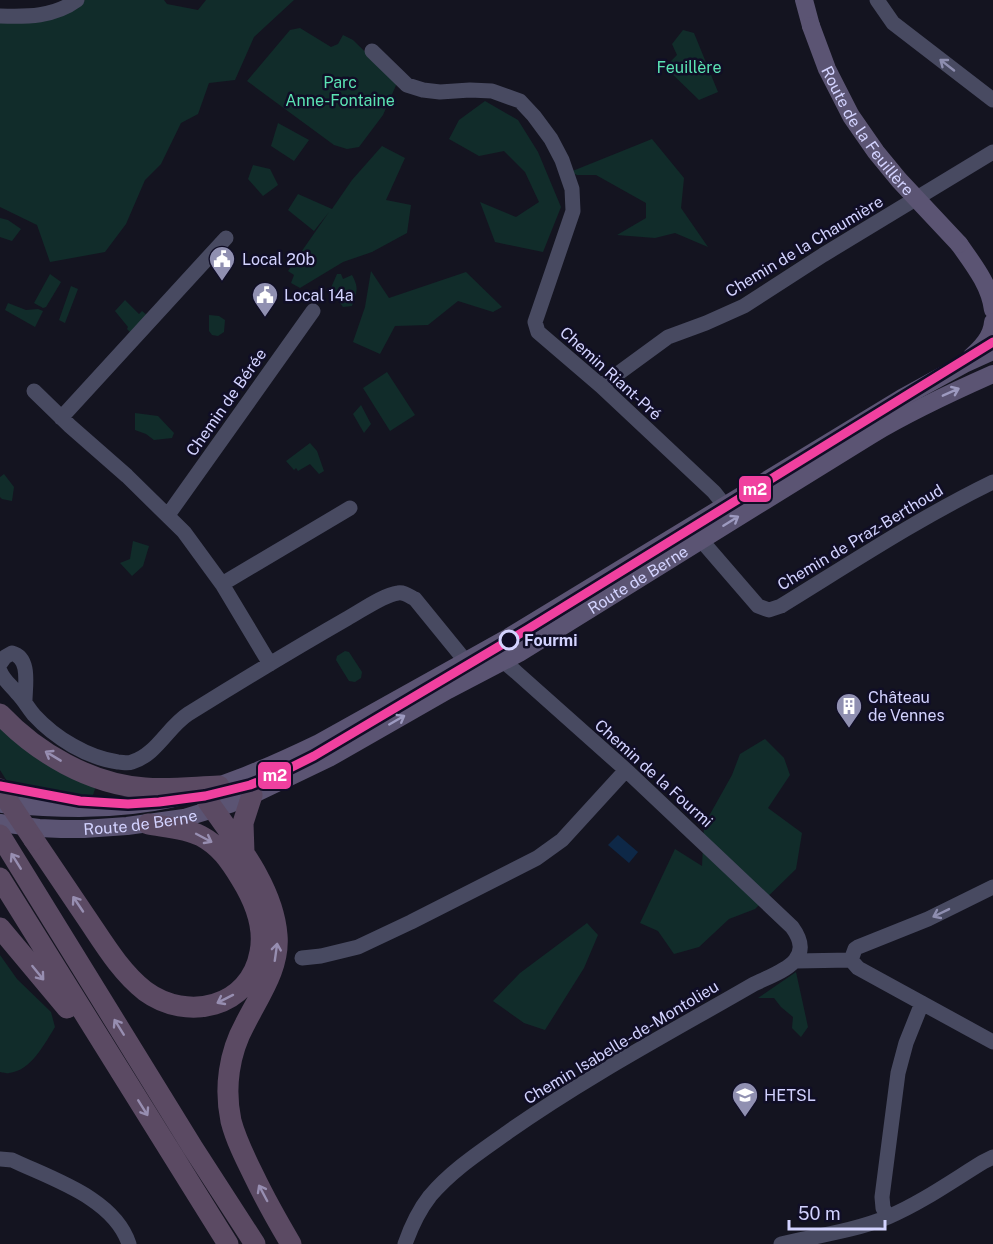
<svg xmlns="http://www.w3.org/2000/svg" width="993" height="1244" font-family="'Public Sans',sans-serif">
<rect width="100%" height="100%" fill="#141420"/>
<!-- green -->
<path fill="#112c2a" d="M 85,0 L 164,0 L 167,4 L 198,10 L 206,0 L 294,0 L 254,37 L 235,80 L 209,83 L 198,114 L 181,123 L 161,164 L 145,180 L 126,224 L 105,252 L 50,262 L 37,225 L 0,207 L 0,20 L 66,13 Z
M 300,28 L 331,47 L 338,44 L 343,35 L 353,40 L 397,83 L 383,115 L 359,147 L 347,149 L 334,145 L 247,81 L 290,30 Z
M 683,30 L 694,33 L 718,92 L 699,100 L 665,67 L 677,55 L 672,44 Z
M 485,101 L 518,120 L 538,152 L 561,207 L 543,252 L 495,242 L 480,202 L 516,217 L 539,202 L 525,172 L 504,151 L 479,156 L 449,139 L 459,120 Z
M 278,123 L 309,140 L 294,161 L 271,146 Z
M 652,139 L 684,178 L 681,208 L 708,247 L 675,233 L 655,238 L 617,235 L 646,218 L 646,203 L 596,175 L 577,175 L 570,172 Z
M 382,146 L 405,158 L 386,200 L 411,205 L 407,233 L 372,252 L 343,262 L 300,288 L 291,283 L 294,275 L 288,271 L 329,212 L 314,231 L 288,210 L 298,194 L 332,209 L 352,180 Z
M 253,165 L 270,169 L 278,185 L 263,196 L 248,179 Z
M 0,218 L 8,220 L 21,229 L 12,241 L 0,237 Z
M 371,271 L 389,298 L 466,272 L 502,307 L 493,312 L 458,301 L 428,325 L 395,326 L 380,354 L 353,342 L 365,307 Z
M 50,274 L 61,282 L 46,307 L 43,308 L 34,303 Z
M 337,274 L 341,274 L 343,279 L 352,275 C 360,290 356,291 352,306 L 343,307 L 330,290 Z
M 71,286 L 78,289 L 65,323 L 59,320 Z
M 125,300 L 139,314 L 142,311 L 148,316 L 132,334 L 127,329 L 128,327 L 115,311 Z
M 8,303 L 26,310 L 38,309 L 43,311 L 35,327 L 5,310 Z
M 209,315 L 219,316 L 225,320 L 224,332 L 218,336 L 212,335 L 209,331 Z
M 387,372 L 415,415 L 390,431 L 363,388 Z
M 361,405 L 371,424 L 364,433 L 353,414 Z
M 135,413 L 158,416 L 174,433 L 172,438 L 154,440 L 146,434 L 135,430 Z
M 310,443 L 317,451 L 324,471 L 319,474 L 310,464 L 298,471 L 296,468 L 294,470 L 286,461 Z
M 4,474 L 14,487 L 12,501 L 2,499 L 0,497 L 0,477 Z
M 133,541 L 149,546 L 143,566 L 132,576 L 120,563 L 130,559 Z
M 345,651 L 349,652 L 362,672 L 361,678 L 355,682 L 349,681 L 336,660 L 337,656 Z
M 0,720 L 97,783 L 93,795 L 82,797 L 15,794 L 0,770 Z
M 765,739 L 784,758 L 790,775 L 768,808 L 802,833 L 796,869 L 755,909 L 729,919 L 699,947 L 674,954 L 658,931 L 640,923 L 675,849 L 702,866 L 704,825 L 732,775 L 740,754 Z
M 587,923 L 598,935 L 584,968 L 545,1030 L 524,1023 L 493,1001 L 520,973 Z
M 0,955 L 17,979 L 51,1012 L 55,1027 C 45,1043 31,1071 9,1073 C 8,1074 1,1072 0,1072 Z
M 796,972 L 808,1027 L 801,1037 L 792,1028 L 793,1017 L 781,1007 L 774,998 L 758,998 Z"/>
<!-- water -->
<path fill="#0e2847" d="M 618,835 L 638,852 L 629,863 L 608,845 Z"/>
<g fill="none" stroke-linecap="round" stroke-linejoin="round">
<!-- minor -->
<path stroke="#484a61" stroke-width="15" d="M 877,0 L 893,23 L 993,100
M 0,16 C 27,17 54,17 77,0
M 372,51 L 407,85 L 423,90 L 440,92 L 470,90 L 492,91 L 520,101 L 534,116 L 551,139 L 562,160 L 572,189 L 573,211 L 535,322 L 538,332 L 601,386 L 714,492 L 725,506
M 601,386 L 668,337 L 706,323 L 744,306 L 823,255 L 993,152
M 34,391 L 70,426 L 127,476 L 184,532 L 222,584 L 270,664
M 61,418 L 226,238
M 168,515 L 313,311
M 701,540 L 758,606 L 769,610 L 781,606 C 851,563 919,518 993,482
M 222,584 L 350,508
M 0,664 L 5,657 L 12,653 C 31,658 25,686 25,701
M 0,671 C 4,681 11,685 17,693 C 24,700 28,708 34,715 C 55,738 88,758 118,762 C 123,762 127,764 132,762 C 156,755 168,727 188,714 C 241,681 294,649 348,618 C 361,611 383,595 398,593 C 404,592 409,596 415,599 L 472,669
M 302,958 L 321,956 L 358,947 L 411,922 L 537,858 L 562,840 L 626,770
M 851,960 L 858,968 L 993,1042
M 851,960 L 855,949 L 858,947 L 928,919 L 993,887
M 796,961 L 851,960
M 0,1159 L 12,1160 C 52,1179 114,1198 129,1244
M 888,1217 L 883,1208 L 882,1197 L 898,1073 L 906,1043 L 922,1003
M 405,1244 C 411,1227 419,1210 430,1196 C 452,1170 480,1152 508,1132 C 586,1077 671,1032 754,984 C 779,972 817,961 792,927 L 626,770 L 516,672 L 496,655
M 781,1244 C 816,1236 854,1231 888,1217 C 921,1203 952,1181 983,1162 L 993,1157"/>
<!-- major -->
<g stroke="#5b5473" stroke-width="18">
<path d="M 804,0 L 811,26"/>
<path d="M 959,244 C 973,264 990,285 993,310"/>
<path d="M 971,357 C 981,348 992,337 993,322"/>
<path d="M 2,804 C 58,809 115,811 170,799 C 222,788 271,766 319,743 L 509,637 L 902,398 L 964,364 L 993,351"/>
<path id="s1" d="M 0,823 L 39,828 L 61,829 L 84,829 L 127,826 L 184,818 L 230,804 L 252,795 L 329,758 L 448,690 L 519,653 L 871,435 C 911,411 950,393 993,374"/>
</g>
<!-- highway -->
<path stroke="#5b4a63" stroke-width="21" d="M 0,714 C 37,753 90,784 145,788 C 169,790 194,787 219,786
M 201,791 C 229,834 273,882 277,935 C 280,968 259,996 245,1024 C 229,1053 224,1088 231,1121 C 236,1140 245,1158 254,1176 C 265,1199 278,1222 291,1244
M 0,835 L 193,1148 L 255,1244
M 34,840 C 53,868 72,896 90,923 C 106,947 122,973 145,991 C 187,1022 250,1008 260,952 C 265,927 254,900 241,879 C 230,861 220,846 201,836 C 186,828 165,827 148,824
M 244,853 L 243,823 L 252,795
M 0,878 L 228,1244
M 0,928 L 67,1008"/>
<!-- major-bridge -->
<path stroke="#5b5473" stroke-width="18" id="s2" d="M 811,26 L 827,69 L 851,116 L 876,152 L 899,180 L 959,244"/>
<!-- highway-bridge -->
<path stroke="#5b4a63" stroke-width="21" d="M 0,789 L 34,840"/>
<!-- metro-1 casing -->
<g stroke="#100e26" stroke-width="14">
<path id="metro-1" d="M 0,786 L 80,801 L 128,804 L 159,802 L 205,796 L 250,785 L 276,775 L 314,756 L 528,629 L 993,342"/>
</g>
<!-- metro-1 -->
<use href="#metro-1" stroke="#f0409f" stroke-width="9"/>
</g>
<!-- one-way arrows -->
<defs><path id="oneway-shaft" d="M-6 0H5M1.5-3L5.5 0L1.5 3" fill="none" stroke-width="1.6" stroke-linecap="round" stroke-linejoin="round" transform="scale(1.5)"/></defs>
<g stroke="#8e8eb0">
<use href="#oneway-shaft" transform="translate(947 65) rotate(-142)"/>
<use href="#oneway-shaft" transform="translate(941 913) rotate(154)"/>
</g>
<g stroke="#9d9ac0">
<use href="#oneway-shaft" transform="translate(951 392) rotate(-24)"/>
<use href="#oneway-shaft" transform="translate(731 521) rotate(-32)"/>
<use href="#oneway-shaft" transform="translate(397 720) rotate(-30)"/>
</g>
<g stroke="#978eb1">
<use href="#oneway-shaft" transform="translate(53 756) rotate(-149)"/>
<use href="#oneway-shaft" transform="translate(204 838) rotate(28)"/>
<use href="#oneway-shaft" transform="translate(16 861) rotate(-122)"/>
<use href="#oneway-shaft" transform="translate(78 904) rotate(-124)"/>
<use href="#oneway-shaft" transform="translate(276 952) rotate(-82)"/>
<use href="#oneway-shaft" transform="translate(38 973) rotate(51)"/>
<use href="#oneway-shaft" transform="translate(225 999) rotate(153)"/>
<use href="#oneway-shaft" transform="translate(119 1027) rotate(-122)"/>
<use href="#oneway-shaft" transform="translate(143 1108) rotate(58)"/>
<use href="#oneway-shaft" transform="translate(263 1193) rotate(-118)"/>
</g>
<!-- icons -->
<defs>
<g id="civic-pin" transform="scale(1.35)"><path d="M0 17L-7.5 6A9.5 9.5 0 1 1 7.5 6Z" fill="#9090b1" stroke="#100e26"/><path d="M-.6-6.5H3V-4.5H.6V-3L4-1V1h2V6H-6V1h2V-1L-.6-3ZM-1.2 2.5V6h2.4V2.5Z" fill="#fff"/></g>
<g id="building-pin" transform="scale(1.35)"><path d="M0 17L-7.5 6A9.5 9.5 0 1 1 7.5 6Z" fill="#9090b1" stroke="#100e26"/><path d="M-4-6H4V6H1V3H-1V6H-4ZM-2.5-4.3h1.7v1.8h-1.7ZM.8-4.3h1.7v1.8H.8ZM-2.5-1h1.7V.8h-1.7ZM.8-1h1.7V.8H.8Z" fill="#fff"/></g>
<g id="university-pin" transform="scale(1.35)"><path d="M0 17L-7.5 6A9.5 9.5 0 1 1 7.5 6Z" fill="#9090b1" stroke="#100e26"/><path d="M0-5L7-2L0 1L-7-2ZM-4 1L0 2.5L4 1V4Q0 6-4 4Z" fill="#fff"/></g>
</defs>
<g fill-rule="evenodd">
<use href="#civic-pin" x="222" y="259"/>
<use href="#civic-pin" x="265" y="295"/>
<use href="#building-pin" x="849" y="706"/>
<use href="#university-pin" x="745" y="1095"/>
</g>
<!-- markers -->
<circle fill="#100e26" stroke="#d3d3ff" stroke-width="3" cx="509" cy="640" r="9"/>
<g text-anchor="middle" stroke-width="5" stroke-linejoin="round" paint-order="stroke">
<!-- park labels -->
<g font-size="16" fill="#5be3b3" stroke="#100e26">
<text x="689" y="73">Feuillère</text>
<text x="340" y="88">Parc<tspan x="340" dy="18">Anne-Fontaine</tspan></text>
</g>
<!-- street labels -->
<g font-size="16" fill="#d3d3ff" stroke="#100e26">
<text dy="6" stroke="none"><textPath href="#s2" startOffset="120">Route de la Feuillère</textPath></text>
<text transform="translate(804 246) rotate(-31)" y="6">Chemin de la Chaumière</text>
<text transform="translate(611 373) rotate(42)" y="6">Chemin Riant-Pré</text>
<text transform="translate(226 402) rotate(-55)" y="6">Chemin de Bérée</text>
<text transform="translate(860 537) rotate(-31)" y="6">Chemin de Praz-Berthoud</text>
<text dy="6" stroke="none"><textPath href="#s1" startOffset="699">Route de Berne</textPath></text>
<text transform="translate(654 773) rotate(42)" y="6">Chemin de la Fourmi</text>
<text dy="6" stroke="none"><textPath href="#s1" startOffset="141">Route de Berne</textPath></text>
<text transform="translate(621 1042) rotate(-31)" y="6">Chemin Isabelle-de-Montolieu</text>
</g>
<!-- poi labels -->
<g font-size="16" fill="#d3d3ff" stroke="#100e26" text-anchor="start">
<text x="242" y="265">Local 20b</text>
<text x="284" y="301">Local 14a</text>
<text x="868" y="703">Château<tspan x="868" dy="18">de Vennes</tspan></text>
<text x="764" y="1101">HETSL</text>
</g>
<!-- stop labels -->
<g font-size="16" font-weight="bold" fill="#d3d3ff" stroke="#100e26" text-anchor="start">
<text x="524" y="646">Fourmi</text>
</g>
</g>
<g stroke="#100e26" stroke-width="2">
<rect x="738" y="475" width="34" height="28" rx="6" fill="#f0409f"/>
<rect x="257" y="761" width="35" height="29" rx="6" fill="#f0409f"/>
</g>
<g font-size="16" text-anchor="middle" font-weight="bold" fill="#fff">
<text x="755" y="495">m2</text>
<text x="275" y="781">m2</text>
</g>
<!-- scale -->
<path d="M789 1220v9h96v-9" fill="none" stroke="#d3d3ff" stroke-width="3"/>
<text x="798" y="1220" font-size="18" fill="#d3d3ff" stroke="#100e26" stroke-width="4.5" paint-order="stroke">50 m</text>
</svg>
